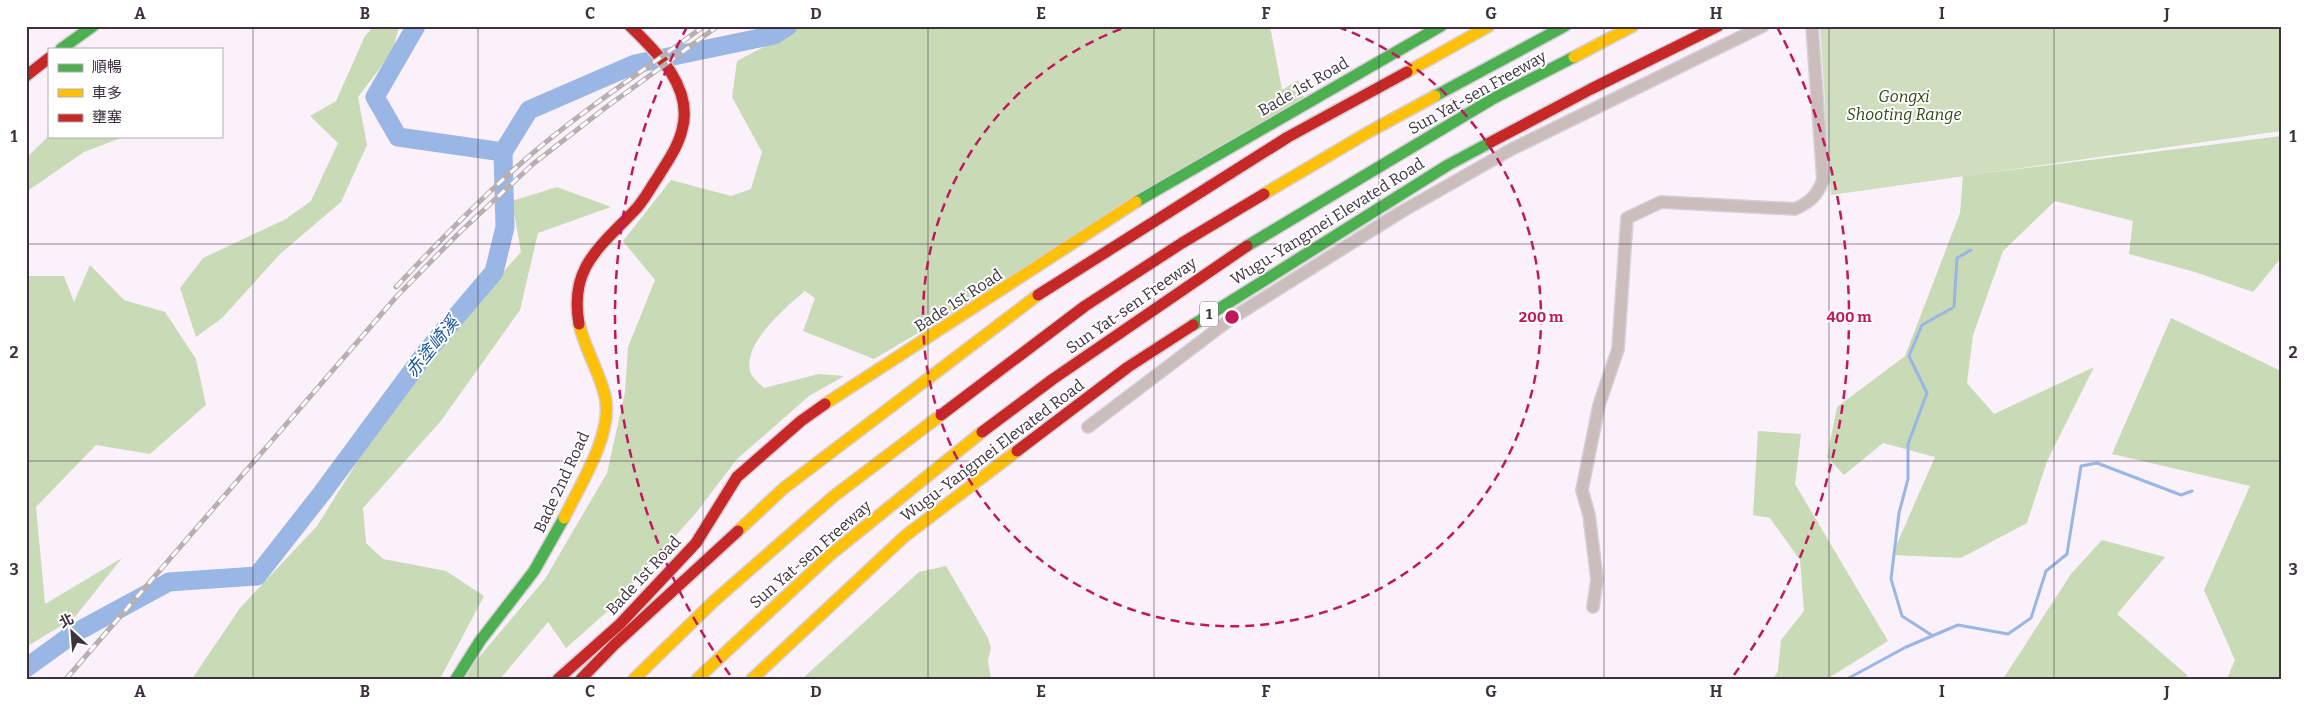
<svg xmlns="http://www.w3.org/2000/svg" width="2307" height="705" font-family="Bitter,'Noto Sans TC',serif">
<rect width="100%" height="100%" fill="#faf1fa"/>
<!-- green -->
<path fill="#cedebe" d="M 1820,26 L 2281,26 L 2281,131 L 1831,195 Z"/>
<!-- forest -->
<path fill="#c9dab7" d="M 374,26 L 399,26 L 393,51 L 358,97 L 367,145 L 341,202 L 280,254 L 222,318 L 196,337 L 180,288 L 203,258 L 286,219 L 311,201 L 338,143 L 310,116 L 336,101 L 365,36 Z
M 803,26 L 1270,26 L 1282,90 L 1298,80 L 1304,98 L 952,313 L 874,359 L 803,331 L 815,298 L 805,291 C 786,307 740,345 751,374 C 753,379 760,384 764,388 L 819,374 L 844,376 L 809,396 L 737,459 L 695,514 L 609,610 L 566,648 L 548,622 L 500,679 L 465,679 L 474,663 L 545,579 L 607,473 L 625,392 L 628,347 L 655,280 L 623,241 L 671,180 L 731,196 L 751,189 L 762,152 L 732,97 L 737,61 Z
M 49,136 L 126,136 L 84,152 L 26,192 L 26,158 Z
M 2281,136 L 2281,258 L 2253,292 L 2195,272 L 2129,254 L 2133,221 L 2055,201 L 2003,251 L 1973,335 L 1967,383 L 1994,414 L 2094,367 L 2047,461 L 2027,523 L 1961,558 L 1892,555 L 1935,457 L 1883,443 L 1844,475 L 1827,457 L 1837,407 L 1905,356 L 1960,213 L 1963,176 Z
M 557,187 L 611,207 L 538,233 L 520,310 L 440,422 L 363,508 L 366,543 L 383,559 L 446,571 L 484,596 L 440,679 L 192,679 L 240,608 L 317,526 L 409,379 L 521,252 L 512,201 Z
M 90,265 L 124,300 L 165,312 L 196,359 L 206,405 L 150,454 L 96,445 L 36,507 L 45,604 L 122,558 L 74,618 L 26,647 L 26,276 L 64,276 L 74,302 Z
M 2171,318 L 2281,371 L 2281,679 L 2227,679 L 2235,660 L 2204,590 L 2250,486 L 2112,454 Z
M 1758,431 L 1801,434 L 1795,484 L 1888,641 L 1827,679 L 1773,679 L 1778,671 L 1781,640 L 1804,611 L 1800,560 L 1770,518 L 1753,515 Z
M 2102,540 L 2165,557 L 2117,614 L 2187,675 L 2186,679 L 2003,679 L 2071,574 Z
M 946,566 L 988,638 L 991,648 L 988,661 L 991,679 L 802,679 L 919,572 Z"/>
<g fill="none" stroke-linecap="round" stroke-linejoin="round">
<!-- stream -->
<path stroke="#99b6e5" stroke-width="3" d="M 1933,636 L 1902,616 L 1891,579 L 1899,513 L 1908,479 L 1908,444 L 1927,393 L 1909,356 L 1922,325 L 1954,307 L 1957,258 L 1971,250
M 1847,679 L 1906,647 L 1958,625 L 2008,634 L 2031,618 L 2046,571 L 2067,554 L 2081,466 L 2097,463 L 2181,495 L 2192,491"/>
<!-- river -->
<path stroke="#99b6e5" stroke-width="19" d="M 416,26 L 375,97 L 398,137 L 503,152
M 26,668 L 73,634 L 169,582 L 257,576 L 322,493 L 427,351 L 494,272 L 505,227 L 503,152 L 529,110 L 635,64 L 774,35 L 788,26"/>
<!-- street casing -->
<g stroke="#d7cfd7" stroke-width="14">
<path id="street" d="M 1088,427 L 1232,318 L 1401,212 L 1512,149 L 1763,26
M 1593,607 L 1597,579 L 1589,515 L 1582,490 L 1599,405 L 1618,349 L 1627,218 L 1661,202 L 1795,209 C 1810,202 1817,196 1823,180 L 1812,26"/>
</g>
<!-- fast casing -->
<g stroke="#d7cfd7" stroke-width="14">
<path id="fast" d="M 61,49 L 93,26
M 1435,96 L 1565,26
M 1136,202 L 1441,26
M 1247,246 L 1494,98 L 1574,57
M 1193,325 L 1448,165 L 1491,142
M 456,679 L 480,641 L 534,571 L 564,518"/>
</g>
<!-- slow casing -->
<g stroke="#d7cfd7" stroke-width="14">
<path id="slow" d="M 1574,57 L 1633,26
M 1407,72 L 1489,26
M 1264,194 L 1367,133 L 1435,96
M 825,404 L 1136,202
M 564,518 C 580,485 614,433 605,396 C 599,371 585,349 579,324
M 738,531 L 784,488 L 1038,295
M 634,679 L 714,601 L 834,496 L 941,415
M 697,679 L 830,555 L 982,432
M 752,679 L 905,536 L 1017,451"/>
</g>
<!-- jam casing -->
<g stroke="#d7cfd7" stroke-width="14">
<path id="jam" d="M 26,76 L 49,58
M 1491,142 L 1591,89 L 1718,26
M 1038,295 L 1288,137 L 1407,72
M 579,324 C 569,268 599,248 634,211 C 644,201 650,188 658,177 C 667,162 678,147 682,130 C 694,88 657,52 630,26
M 941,415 L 1085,306 L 1182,243 L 1264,194
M 982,432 L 1053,379 L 1247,246
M 1017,451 L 1128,367 L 1193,325
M 558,679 L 620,624 L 696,543 L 737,477 L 801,421 L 825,404
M 581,679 L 614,645 L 738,531"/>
</g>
<!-- street -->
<use href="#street" stroke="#cabdbc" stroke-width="11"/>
<!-- fast -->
<use href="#fast" stroke="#4caf50" stroke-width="11"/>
<!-- slow -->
<use href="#slow" stroke="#ffc107" stroke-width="11"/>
<!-- jam -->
<use href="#jam" stroke="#c62828" stroke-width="11"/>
<!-- rail casing -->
<g stroke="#b9afb0" stroke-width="5">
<path id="rail" d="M 396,287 C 438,242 480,199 527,158 C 582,110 645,70 704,26
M 66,679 L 397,296 L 459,233 L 533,164 L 605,108 L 718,26"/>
</g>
<!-- rail -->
<use href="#rail" stroke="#fff" stroke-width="3" stroke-dasharray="9" stroke-linecap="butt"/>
</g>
<!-- grid -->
<path fill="none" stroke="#3c313c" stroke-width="1" stroke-opacity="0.55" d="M 253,26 L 253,679M 478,26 L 478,679M 703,26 L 703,679M 928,26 L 928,679M 1154,26 L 1154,679M 1379,26 L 1379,679M 1604,26 L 1604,679M 1829,26 L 1829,679M 2054,26 L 2054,679M 26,244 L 2281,244M 26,461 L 2281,461"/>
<!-- distance rings -->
<g fill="none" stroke="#c2185b" stroke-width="2.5" stroke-dasharray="9 6">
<path d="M1338 27A309 309 0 1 1 1126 27"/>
<path d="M730 675A617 617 0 0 1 687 27M1777 27A617 617 0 0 1 1734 675"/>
</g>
<g text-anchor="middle" stroke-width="4" stroke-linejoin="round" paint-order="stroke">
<!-- shield labels -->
<rect fill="#fff" stroke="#766f76" stroke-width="1" x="1200" y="301.5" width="18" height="25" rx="4"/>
<g font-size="15" font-weight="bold" fill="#3c313c">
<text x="1209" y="319">1</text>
</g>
<!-- street labels -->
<g font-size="16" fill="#3c313c" stroke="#fff">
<text transform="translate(1303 86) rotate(-30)" y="6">Bade 1st Road</text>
<text transform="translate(1477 92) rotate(-29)" y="6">Sun Yat-sen Freeway</text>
<text transform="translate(1327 221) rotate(-32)" y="6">Wugu-Yangmei Elevated Road</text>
<text transform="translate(958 300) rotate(-33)" y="6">Bade 1st Road</text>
<text transform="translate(1131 305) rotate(-35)" y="6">Sun Yat-sen Freeway</text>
<text transform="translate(992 450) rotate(-37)" y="6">Wugu-Yangmei Elevated Road</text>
<text transform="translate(561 482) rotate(-65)" y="6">Bade 2nd Road</text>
<text transform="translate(810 554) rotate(-41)" y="6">Sun Yat-sen Freeway</text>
<text transform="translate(643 575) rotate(-47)" y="6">Bade 1st Road</text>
</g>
<!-- park labels -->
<g font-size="16" font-style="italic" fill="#2e4715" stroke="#fff">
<text x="1904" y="102">Gongxi<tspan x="1904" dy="18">Shooting Range</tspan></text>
</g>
<!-- water labels -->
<g font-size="18" font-style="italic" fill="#19559f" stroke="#fff">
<text transform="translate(432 347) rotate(-51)" y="6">赤塗崎溪</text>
</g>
</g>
<circle cx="1232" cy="317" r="8" fill="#c2185b" stroke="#fff" stroke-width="2.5"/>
<g font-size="15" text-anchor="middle" font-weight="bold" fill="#c2185b" stroke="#fff" stroke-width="4" stroke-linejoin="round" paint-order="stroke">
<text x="1541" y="322">200 m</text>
<text x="1849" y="322">400 m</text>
</g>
<!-- border -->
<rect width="2307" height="705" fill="none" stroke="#ffffff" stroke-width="55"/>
<!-- legend -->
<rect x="48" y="48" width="175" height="90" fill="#ffffff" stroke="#b1adb1"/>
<rect x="58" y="64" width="25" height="8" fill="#4caf50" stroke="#b1adb1"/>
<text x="92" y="72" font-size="15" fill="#3c313c">順暢</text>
<rect x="58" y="89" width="25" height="8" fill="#ffc107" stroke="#b1adb1"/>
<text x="92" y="98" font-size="15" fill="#3c313c">車多</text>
<rect x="58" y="114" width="25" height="8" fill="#c62828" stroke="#b1adb1"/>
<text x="92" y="122" font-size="15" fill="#3c313c">壅塞</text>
<!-- north arrow -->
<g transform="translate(72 632) rotate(334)" stroke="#ffffff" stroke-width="4" paint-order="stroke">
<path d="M0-4L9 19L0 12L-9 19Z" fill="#3c313c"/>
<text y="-8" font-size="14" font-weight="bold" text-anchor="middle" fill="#3c313c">北</text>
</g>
<rect x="28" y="28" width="2252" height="650" fill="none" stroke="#3c313c" stroke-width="2"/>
<g font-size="16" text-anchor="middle" font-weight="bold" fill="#3c313c">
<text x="140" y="19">A</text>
<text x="365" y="19">B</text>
<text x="590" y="19">C</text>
<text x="816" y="19">D</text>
<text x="1041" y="19">E</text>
<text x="1266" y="19">F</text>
<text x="1491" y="19">G</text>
<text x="1716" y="19">H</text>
<text x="1942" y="19">I</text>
<text x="2167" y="19">J</text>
<text x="14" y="142">1</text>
<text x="2293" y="142">1</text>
<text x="14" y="358">2</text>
<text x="2293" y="358">2</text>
<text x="14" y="575">3</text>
<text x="2293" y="575">3</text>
<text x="140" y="697">A</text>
<text x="365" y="697">B</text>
<text x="590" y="697">C</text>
<text x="816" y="697">D</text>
<text x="1041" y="697">E</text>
<text x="1266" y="697">F</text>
<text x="1491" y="697">G</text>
<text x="1716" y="697">H</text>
<text x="1942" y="697">I</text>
<text x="2167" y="697">J</text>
</g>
</svg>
